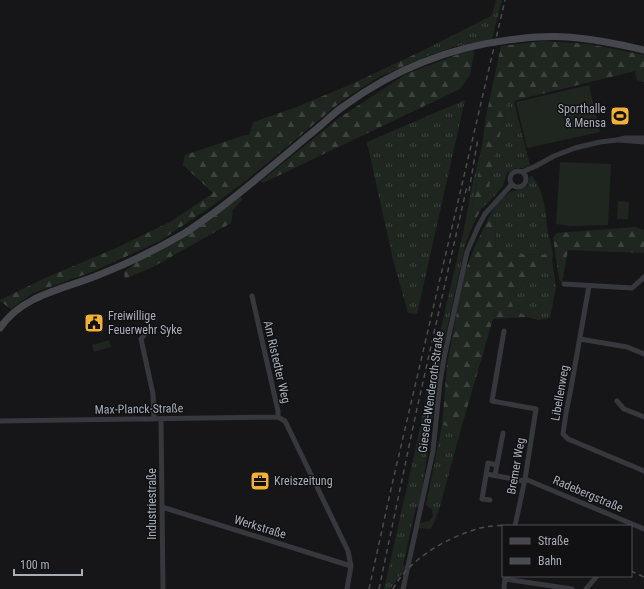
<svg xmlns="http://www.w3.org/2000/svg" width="644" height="589" font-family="'Roboto Condensed',sans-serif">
<defs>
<pattern id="grass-tufts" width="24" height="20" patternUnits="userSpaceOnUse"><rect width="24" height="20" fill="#1e261f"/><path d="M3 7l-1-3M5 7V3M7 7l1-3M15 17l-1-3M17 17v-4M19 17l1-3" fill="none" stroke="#3c433d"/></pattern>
<pattern id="forest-firs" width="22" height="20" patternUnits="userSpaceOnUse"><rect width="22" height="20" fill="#1e261f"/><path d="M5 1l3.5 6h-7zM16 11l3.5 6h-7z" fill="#3c433d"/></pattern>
</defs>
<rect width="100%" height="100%" fill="#161618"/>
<!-- grass -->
<path fill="url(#grass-tufts)" d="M 496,0 L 502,0 L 492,39 L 457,46 L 427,56 L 424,50 L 489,17 L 492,14 Z
M 465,100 L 417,314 L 408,313 L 393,260 L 367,142 Z
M 507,100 L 517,100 L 514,102 L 530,165 L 524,168 L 515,168 L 507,173 L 503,186 L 491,200 L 481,209 L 488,195 L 496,145 L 504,123 Z
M 482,146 L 476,190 L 469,219 L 475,221 L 466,242 L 441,356 L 423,484 L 419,507 L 416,507 L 403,565 L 407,566 L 407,568 L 395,582 L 391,589 L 384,589 L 417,442 L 435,354 L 465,224 L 473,181 Z
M 531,175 C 546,194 545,211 548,233 C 550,240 552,248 553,255 L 515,254 L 495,250 L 496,220 L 491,213 L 500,200 L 510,192 L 522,189 L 527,186 Z
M 552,260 L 556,287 L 550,318 L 538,320 L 527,317 L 516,312 L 511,303 L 510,288 L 519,290 L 531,269 Z
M 442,425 L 461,429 L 439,510 L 431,529 L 419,528 L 420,523 L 430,521 L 433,516 L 432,510 L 426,505 Z"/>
<!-- forest -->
<path fill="url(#forest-firs)" d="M 543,41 L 589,44 L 644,55 L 644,82 L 637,80 L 635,71 L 517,100 L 507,100 L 504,123 L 496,145 L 488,195 L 475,221 L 469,219 L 476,190 L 486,116 L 501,46 Z
M 424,50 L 427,56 L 379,77 L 343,100 L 248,179 L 215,204 L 160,241 L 92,272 L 33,293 L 11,309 L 0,301 L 0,300 L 45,278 L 114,249 L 170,222 L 213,193 L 183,165 L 185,155 L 245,135 L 249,135 L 253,122 L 294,108 L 354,83 Z
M 473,50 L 474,53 L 470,75 L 460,89 L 263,183 L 261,181 L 339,118 L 406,74 L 459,54 Z
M 240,197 L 243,199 L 233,210 L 231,223 L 153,267 L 125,279 L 124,272 L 136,262 Z
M 491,213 L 496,220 L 495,250 L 515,254 L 553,255 L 552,260 L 531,269 L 519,290 L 510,289 C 511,306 511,309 527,317 L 493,319 L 461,429 L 442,425 L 447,365 L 464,274 L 475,246 Z
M 635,227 L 644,230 L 644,253 L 568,250 L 562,283 L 559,279 L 553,238 L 557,233 Z"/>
<!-- pitch -->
<path fill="#1e261f" d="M 589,85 L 600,132 L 527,148 L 516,102 Z
M 560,162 L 611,164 L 608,225 L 570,226 L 556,224 Z
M 618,201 L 629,202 L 628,219 L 617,219 Z
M 109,340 L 111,347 L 94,352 L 92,345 Z"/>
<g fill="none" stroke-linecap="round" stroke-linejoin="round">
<!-- street -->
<path stroke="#37383d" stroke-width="5" d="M 618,140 L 644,142
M510 179a8 8 0 1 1 16 0a8 8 0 1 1-16 0Z
M 522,172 L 536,166 L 554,156 L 575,148 L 600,142 L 617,140 L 625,138 L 644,138
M 564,284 L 632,288 L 644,277
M 589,286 L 571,388 L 566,413 L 563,434 L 568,439 L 644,471
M 252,296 L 278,411 L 278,417
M 504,331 L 492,401 L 536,409 L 525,479 L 515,526
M 145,334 L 141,339 L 153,394 L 154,419
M 580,339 L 627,347 L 644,354
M 617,401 L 624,409 L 644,417
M 161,419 L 163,589
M 0,421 L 278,417 L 285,421 L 348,551 L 351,566 L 347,589
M 487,474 L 524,481
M 495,475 L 503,433
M 525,479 L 644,529
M 490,500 L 482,499 L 488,463 L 497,465
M 162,507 L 351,566
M 505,579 L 572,589
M 403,589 L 433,451 L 440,382 L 444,358 L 467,252 L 478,227 L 485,214 L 512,184
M 504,589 L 505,577
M 586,589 L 597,576"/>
<!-- secondary -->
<path stroke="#45474d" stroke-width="7" d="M 0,328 C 23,294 66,289 101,274 C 129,263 157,249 183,234 C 192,229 200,222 208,217 C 247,189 282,157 319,127 C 327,120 335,112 344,106 C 396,68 453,46 517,39 C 534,37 551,36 568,37 C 594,39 619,44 644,50"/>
<!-- rail -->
<path stroke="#4a4c52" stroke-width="1.5" stroke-dasharray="5 4" stroke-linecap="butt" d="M 469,191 L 478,138
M 631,571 L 644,577
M 369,589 L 391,489 L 505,0
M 379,589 L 416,413 L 467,186
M 393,589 C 408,560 446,538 477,529 C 490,525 503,525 517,526"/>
</g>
<!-- icons -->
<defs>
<g id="stadium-square" transform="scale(1)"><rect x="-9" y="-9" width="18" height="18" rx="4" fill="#f2b134" stroke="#111113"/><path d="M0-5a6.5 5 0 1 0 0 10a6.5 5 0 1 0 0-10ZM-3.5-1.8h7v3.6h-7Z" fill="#111"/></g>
<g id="civic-square" transform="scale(1)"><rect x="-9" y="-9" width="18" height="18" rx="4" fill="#f2b134" stroke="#111113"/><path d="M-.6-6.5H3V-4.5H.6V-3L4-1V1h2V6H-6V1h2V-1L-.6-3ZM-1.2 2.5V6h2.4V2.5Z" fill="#111"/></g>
<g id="office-square" transform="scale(1)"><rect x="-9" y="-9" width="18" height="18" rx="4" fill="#f2b134" stroke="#111113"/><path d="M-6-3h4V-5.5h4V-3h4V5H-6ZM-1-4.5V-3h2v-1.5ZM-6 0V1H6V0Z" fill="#111"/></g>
</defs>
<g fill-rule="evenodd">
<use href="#stadium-square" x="620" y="116"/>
<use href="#civic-square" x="94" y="323"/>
<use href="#office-square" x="260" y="481"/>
</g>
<g text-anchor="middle" stroke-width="3" stroke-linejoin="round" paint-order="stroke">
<!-- poi labels -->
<g font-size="12" fill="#a8adb8" stroke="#111113" text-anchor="start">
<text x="606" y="113" text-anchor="end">Sporthalle<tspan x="606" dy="14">&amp; Mensa</tspan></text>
<text x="108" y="320">Freiwillige<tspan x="108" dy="14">Feuerwehr Syke</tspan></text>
<text x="274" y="485">Kreiszeitung</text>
</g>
<!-- street labels -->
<g font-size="12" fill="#a8adb8" stroke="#111113">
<text transform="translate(277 362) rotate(77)" y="4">Am Ristedter Weg</text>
<text transform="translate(431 392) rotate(-82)" y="4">Giesela-Wenderoth-Straße</text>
<text transform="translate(560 393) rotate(-80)" y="4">Libellenweg</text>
<text transform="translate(139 409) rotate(-1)" y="4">Max-Planck-Straße</text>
<text transform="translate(516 466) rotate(-80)" y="4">Bremer Weg</text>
<text transform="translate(588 494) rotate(23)" y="4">Radebergstraße</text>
<text transform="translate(152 504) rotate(-90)" y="4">Industriestraße</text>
<text transform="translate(260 527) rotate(17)" y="4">Werkstraße</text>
</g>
</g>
<!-- legend -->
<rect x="502" y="525" width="130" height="52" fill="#111113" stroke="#4d4f55"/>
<rect x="510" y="538" width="20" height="6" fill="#45474d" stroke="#4d4f55"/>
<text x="538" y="545" font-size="12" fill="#a8adb8">Straße</text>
<rect x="510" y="558" width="20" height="6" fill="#4a4c52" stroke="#4d4f55"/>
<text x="538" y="565" font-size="12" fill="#a8adb8">Bahn</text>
<!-- scale -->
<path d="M14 569v6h68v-6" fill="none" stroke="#a8adb8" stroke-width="2"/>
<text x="20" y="569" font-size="12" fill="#a8adb8" stroke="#111113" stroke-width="3" paint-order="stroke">100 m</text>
</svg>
